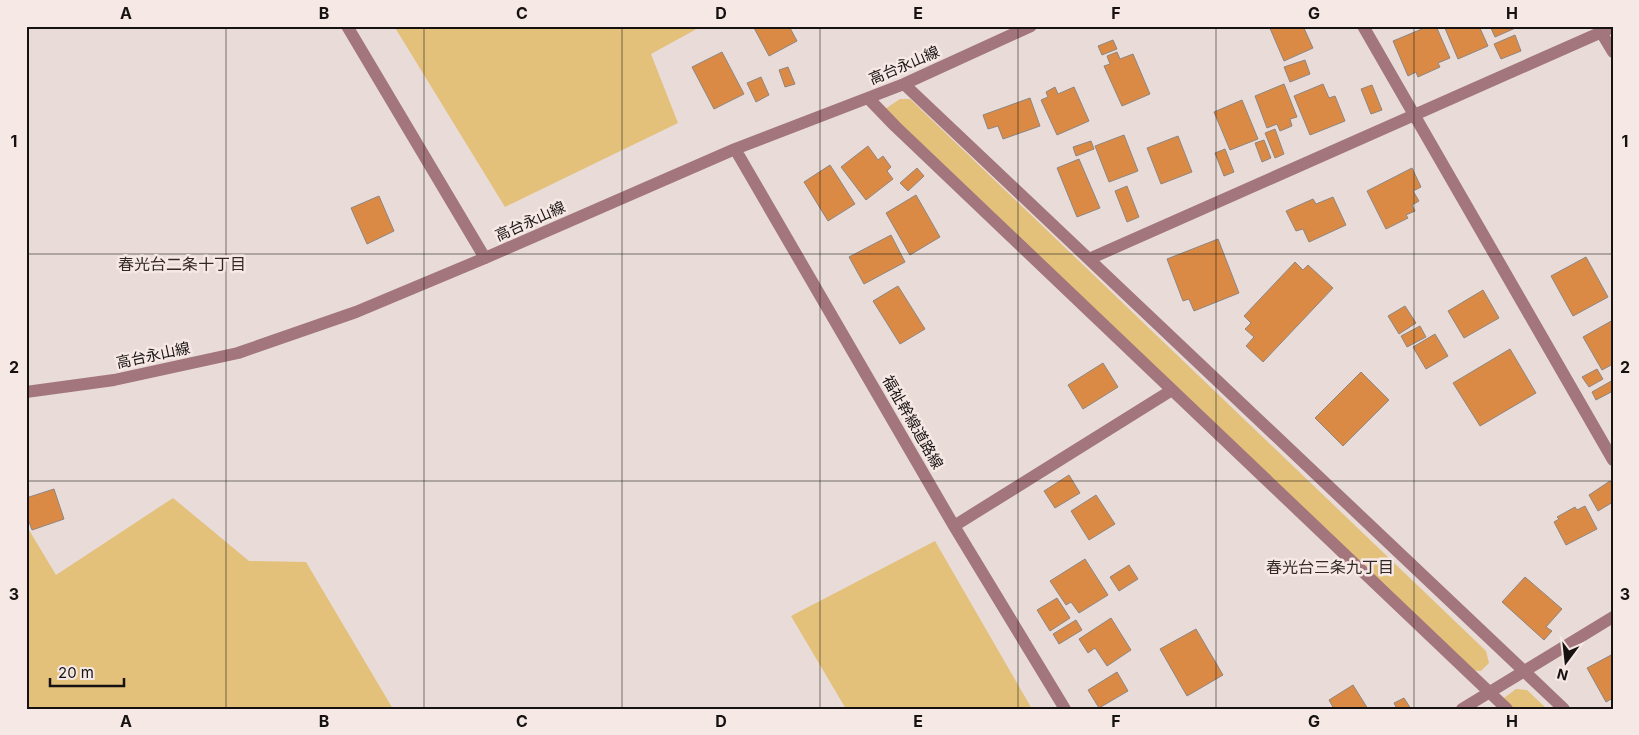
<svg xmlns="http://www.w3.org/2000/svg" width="1639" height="735" font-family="Inter,'Noto Sans JP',sans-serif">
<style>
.green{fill:#e3c17b}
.building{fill:#db8a45;stroke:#8f867f}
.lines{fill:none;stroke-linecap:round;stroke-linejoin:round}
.minor{stroke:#a3757d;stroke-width:12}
.grid{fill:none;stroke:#161211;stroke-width:1;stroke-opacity:0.55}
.labels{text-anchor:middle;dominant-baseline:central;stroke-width:5;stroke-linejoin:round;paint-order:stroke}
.street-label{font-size:15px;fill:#161211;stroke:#f6e8e5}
.neighbourhood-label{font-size:16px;fill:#322926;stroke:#f6e8e5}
.neatline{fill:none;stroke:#161211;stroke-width:2}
.grid-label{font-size:16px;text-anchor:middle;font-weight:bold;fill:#161211}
</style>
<rect width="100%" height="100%" fill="#e8dbd8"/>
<path class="green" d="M394 26H702L651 54 678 123 505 207Z
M900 99H910L1486 651 1489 663 1481 671 1467 670 885 109Z
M173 498 249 561 306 562 393 709H26V525L56 575Z
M935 541 1032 709H846L791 616Z
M1516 689 1527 690 1547 709H1506L1504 698Z"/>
<path class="building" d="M753 26H789L797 41 769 56Z
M1269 26H1303L1313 48 1284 61Z
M1429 26H1436L1450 58 1438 63 1440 67 1418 77 1416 72 1408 76 1393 41Z
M1444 26H1479L1488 46 1458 59Z
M1490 26H1520L1495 37Z
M1515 35 1521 51 1501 59 1494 44Z
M1113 40 1117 49 1102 55 1098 46Z
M722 52 744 94 714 109 692 67Z
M1117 52 1120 59 1133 54 1150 94 1122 106 1104 66 1110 64 1107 56Z
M1305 60 1310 74 1290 82 1284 67Z
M788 67 795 84 785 87 779 70Z
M761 77 769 95 756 102 747 83Z
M1284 84 1297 117 1290 119 1292 126 1280 131 1277 124 1267 128 1255 96Z
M1323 84 1329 98 1335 96 1345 121 1310 135 1294 96Z
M1372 85 1382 110 1371 114 1361 89Z
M1055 87 1058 94 1074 87 1089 121 1057 135 1041 100 1048 97 1046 92Z
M1030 98 1040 126 1003 139 998 126 988 129 983 115Z
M1242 100 1258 139 1230 150 1214 112Z
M1275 129 1284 154 1275 158 1265 133Z
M1124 135 1138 171 1109 182 1095 146Z
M1178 136 1192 172 1161 184 1147 148Z
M1264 140 1271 158 1262 162 1255 143Z
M1091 141 1094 149 1076 156 1073 147Z
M868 146 878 160 883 156 891 167 887 171 893 179 866 200 841 167Z
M1225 149 1234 172 1224 176 1215 153Z
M1079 159 1100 208 1077 217 1057 168Z
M830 165 855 204 828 221 804 182Z
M917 168 924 176 908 191 900 183Z
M1412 168 1421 187 1413 191 1419 201 1412 205 1415 211 1406 215 1408 218 1386 229 1367 191Z
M1127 186 1139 217 1127 222 1115 191Z
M916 195 940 237 910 255 886 213Z
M379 196 394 231 367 244 351 208Z
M1333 197 1346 225 1309 242 1303 229 1296 231 1286 211 1313 199 1316 204Z
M891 235 905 262 864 284 849 257Z
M1218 239 1239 293 1194 311 1189 299 1183 301 1167 259Z
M1586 257 1608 297 1573 316 1551 276Z
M1295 262 1303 270 1308 265 1333 288 1263 362 1246 346 1254 337 1245 329 1251 323 1244 316Z
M898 286 925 329 900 344 873 301Z
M1483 290 1499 318 1464 338 1448 311Z
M1405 306 1416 323 1399 334 1388 316Z
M1613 320V364L1602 370 1583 337Z
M1420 326 1426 337 1407 347 1401 336Z
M1435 334 1448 356 1426 369 1413 347Z
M1510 349 1536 393 1480 426 1453 383Z
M1103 363 1118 387 1083 409 1068 385Z
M1597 369 1603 379 1589 387 1582 377Z
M1361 372 1389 400 1343 446 1315 418Z
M1613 380V391L1596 400 1592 392Z
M1069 475 1080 493 1055 508 1044 491Z
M1610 481 1613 485V502L1598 511 1589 495Z
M54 489 64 519 32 530 26 514V498Z
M1096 495 1115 524 1089 540 1071 511Z
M1585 506 1597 529 1566 545 1554 522 1559 519 1557 517 1575 507 1577 510Z
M1085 559 1108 595 1079 613 1071 602 1066 605 1050 581Z
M1129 565 1138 579 1119 591 1110 577Z
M1525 577 1562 609 1546 627 1552 631 1544 640 1502 602Z
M1057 598 1070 618 1050 631 1037 610Z
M1111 618 1131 650 1107 666 1095 648 1088 653 1079 639Z
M1076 620 1082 630 1059 644 1053 634Z
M1196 629 1223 675 1187 696 1160 649Z
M1613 654V698L1606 702 1587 668Z
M1117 672 1128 691 1099 708 1088 690Z
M1353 685 1368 709H1334L1329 700Z
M1404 698 1411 709H1397L1394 703Z"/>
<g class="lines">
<path class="minor" d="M347 26 485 258
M1363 26 1613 460
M1601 32 1613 52
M904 84 1564 709
M868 98 895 126 1507 709
M735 149 954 526 1065 709
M1089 259 1613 27
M26 392 114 380 238 353 356 312 485 258 735 149 904 84 1031 26
M954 526 1172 390
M1462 709 1613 617"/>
</g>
<path class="grid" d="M226 26V709M424 26V709M622 26V709M820 26V709M1018 26V709M1216 26V709M1414 26V709M26 254H1613M26 481H1613"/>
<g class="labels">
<g class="street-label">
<text transform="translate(904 65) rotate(-23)">高台永山線</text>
<text transform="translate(530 221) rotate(-24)">高台永山線</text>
<text transform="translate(153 355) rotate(-12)">高台永山線</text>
<text transform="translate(913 422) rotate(60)">福祉幹線道路線</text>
</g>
<g class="neighbourhood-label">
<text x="182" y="264">春光台二条十丁目</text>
<text x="1330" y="567">春光台三条九丁目</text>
</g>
</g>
<rect width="1639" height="735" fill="none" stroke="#f6e8e5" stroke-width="55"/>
<g transform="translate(1566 662) rotate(195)" stroke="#f6e8e5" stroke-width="4" paint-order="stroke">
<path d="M0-4L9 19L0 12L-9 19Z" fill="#161211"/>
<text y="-8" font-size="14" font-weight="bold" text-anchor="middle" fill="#161211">N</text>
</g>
<path d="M50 678v8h74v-8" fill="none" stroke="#161211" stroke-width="2.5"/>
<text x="58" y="678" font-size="15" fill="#161211" stroke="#f6e8e5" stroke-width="4" paint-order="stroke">20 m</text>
<rect x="28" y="28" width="1584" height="680" class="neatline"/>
<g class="grid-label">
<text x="126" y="19">A</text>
<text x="324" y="19">B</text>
<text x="522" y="19">C</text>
<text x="721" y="19">D</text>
<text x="918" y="19">E</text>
<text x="1116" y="19">F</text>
<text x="1314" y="19">G</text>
<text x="1512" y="19">H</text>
<text x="14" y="147">1</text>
<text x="1625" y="147">1</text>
<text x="14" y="373">2</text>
<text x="1625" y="373">2</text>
<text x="14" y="600">3</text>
<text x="1625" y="600">3</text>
<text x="126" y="727">A</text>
<text x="324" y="727">B</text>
<text x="522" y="727">C</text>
<text x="721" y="727">D</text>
<text x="918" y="727">E</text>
<text x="1116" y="727">F</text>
<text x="1314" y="727">G</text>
<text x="1512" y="727">H</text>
</g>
</svg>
